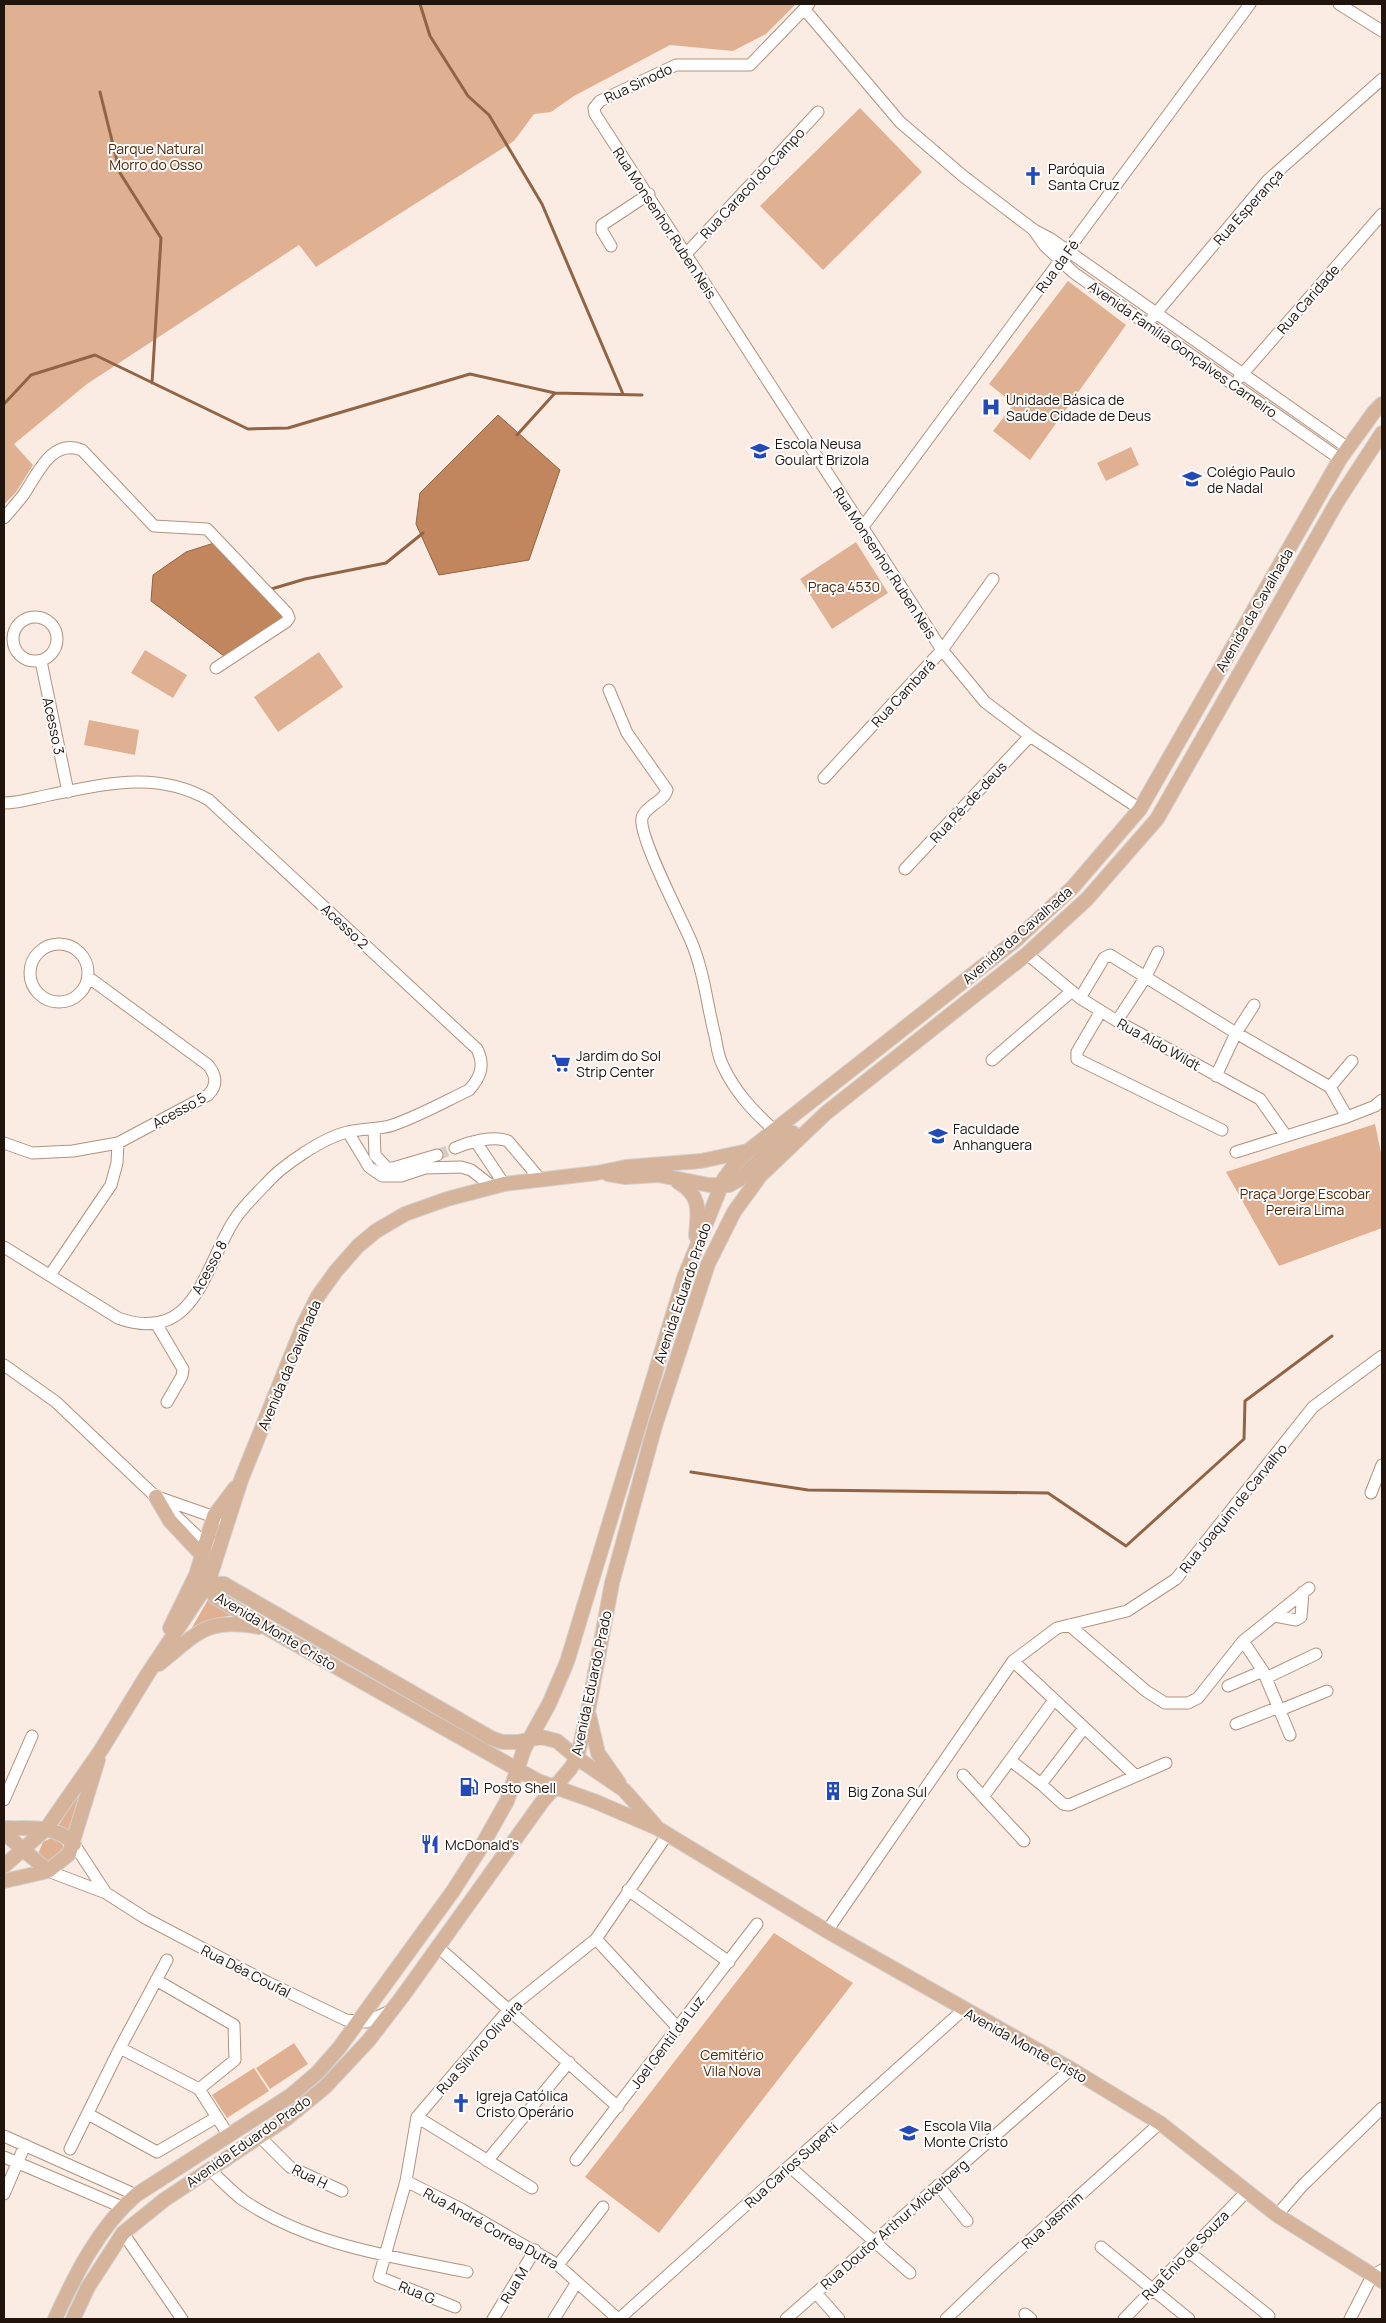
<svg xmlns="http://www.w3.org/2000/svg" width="1386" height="2323" font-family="Manrope,sans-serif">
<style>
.green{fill:#dfb192}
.water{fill:#c1865e;stroke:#916445}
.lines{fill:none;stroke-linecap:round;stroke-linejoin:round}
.stream{stroke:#916445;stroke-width:3}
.minor-tunnel{stroke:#d9ccc3;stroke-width:11;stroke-dasharray:11 5.5;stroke-linecap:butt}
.minor-casing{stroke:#b2927d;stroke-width:13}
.major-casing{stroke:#d2d0ce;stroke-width:16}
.minor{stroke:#fff;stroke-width:11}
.major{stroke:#d6b39b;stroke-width:14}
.labels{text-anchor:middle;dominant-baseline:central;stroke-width:4;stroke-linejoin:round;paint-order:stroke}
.street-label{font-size:14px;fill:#20140c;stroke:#fcfcfc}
.park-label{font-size:14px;fill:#502908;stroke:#fcfcfc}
.poi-label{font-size:14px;fill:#20140c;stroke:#fcfcfc;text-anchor:start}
</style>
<rect width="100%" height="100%" fill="#faece3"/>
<path class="green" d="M4 4H796L766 34 733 51 670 45 574 96 551 112 534 114 514 141 316 267 299 245 87 384 14 444 33 465 16 492 4 505Z
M860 108 922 172 823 270 760 206Z
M1068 281 1126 325 1030 460 993 431 1014 404 989 384Z
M1131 447 1139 465 1106 481 1097 463Z
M856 542 888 593 832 629 800 579Z
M145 650 187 675 173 698 131 673Z
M319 652 343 687 278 732 254 697Z
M89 720 139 730 135 755 84 745Z
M1375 1124 1382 1158V1228L1279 1266 1226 1172Z
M209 1598 239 1615C220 1616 206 1620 190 1631Z
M81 1789 70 1833 58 1826Z
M51 1838 60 1841 65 1849 51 1864 38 1854 43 1842Z
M774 1933 853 1983 659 2233 585 2177Z
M294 2043 308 2064 270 2089 256 2068Z
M254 2068 269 2091 227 2118 212 2095Z"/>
<path class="water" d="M498 415 560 470 529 560 439 575 416 524 420 493Z
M214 543 285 617 224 656 151 601 153 575 186 552Z"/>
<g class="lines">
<path class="stream" d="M420 4 430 36 468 96 489 115 542 204 623 394
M100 92 120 173 161 238 152 383
M4 404 31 375 95 355 248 429 288 428 470 374 555 393 642 395
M517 435 555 393
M268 590 305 579 386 563 423 533
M691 1472 808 1490 1048 1493 1126 1546 1244 1439 1245 1401 1332 1336"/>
<path class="minor-tunnel" d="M437 1155 455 1148"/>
<g class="minor-casing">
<path id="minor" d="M809 4 750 65H676L600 101 594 108 595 114 942 650 985 702 1030 736 1140 809
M1339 4 1382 31
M805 10 900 122 963 176 1034 230 1051 239 1348 448
M1035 232 1045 246 1074 273 1340 459
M611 246 602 231V225L649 194
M686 254 818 112
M1152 318 1268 180 1382 79
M1239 378 1382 214
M4 518C11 510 18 502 24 494 38 473 52 438 82 450L154 526 207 529 287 613 289 618 286 622 216 668
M862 528 1250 4
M13 639a22 22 0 1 1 44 0a22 22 0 1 1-44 0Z
M41 661 68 792
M609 690 627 733 667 790C664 802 645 806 642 818 638 836 682 919 691 941 704 971 707 1005 715 1036 717 1046 718 1057 723 1066 735 1092 753 1111 774 1130
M824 778 942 650 993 579
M4 803C19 803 34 798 49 795 105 784 157 770 209 800L477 1049C485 1065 481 1077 469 1090 444 1102 419 1116 393 1125 378 1130 363 1128 348 1132 324 1137 281 1166 265 1185 254 1196 241 1209 233 1222 203 1271 194 1345 118 1318L4 1247
M905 869 1030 736
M30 973a29 29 0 1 1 58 0a29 29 0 1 1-58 0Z
M1027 954 1080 998 1117 1021 1260 1099 1286 1136
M1080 998 1104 958 1110 955 1236 1033 1330 1087 1347 1117
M1101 1011 1077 1052V1059L1222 1130
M1117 1021 1145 978 1158 952
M992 1060 1072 991
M1216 1076 1236 1033 1254 1005
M1330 1087 1352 1061
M374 1130 375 1155 387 1168H393L437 1155
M348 1132 369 1167 382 1176H401L425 1168 461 1167 471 1170 493 1187
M476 1142 504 1184
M4 1143 32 1153 73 1151 118 1143 208 1095C218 1085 216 1075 208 1065L88 977
M455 1148C469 1142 494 1135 508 1141L540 1179
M1236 1152 1347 1117 1375 1106 1382 1100
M50 1275 111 1185 117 1163 118 1143
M157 1325 183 1369 182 1376 167 1402
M4 1365 56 1402 197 1536 206 1542 212 1544
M1371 1493 1382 1465
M160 1498 220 1519
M1275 1616 1296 1620 1301 1617 1303 1592
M1069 1625 1146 1691 1165 1703H1188L1198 1698 1243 1641 1309 1588
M1243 1641 1263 1671 1290 1735
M1013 1661 1136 1776
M1266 1678 1316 1654
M1228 1686 1263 1671
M1280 1710 1327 1691
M1236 1724 1279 1707
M1010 1760 1041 1784 1084 1728
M963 1775 1024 1841
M1041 1784 1063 1804 1069 1805 1166 1763
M983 1797 1054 1700
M4 1800 32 1736
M74 1844 106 1893
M48 1871 106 1893 145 1918 267 1982 346 2020 366 2022 390 2011
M628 1890 729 1962
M827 1931 1013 1661 1057 1628 1127 1611 1176 1579 1313 1407 1382 1356
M596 1939 678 2028
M438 1947 618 2107
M167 1960 120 2048 199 2089 229 2136
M156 1980 234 2025 235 2060 199 2089
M88 2114 157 2152 217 2117
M417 2117 532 2188
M4 2136 136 2195
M259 2136 290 2167 342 2191
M70 2149 120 2048
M4 2157 122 2207
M576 2160 757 1924
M487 2161 569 2062
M790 2167 910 2273
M209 2169C220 2179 231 2191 243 2200 309 2245 390 2256 467 2272
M406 2181 461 2209 558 2265 618 2319
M938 2185 967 2221
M4 2194 25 2145
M1277 2215 1302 2186 1382 2108
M123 2233 182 2319
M1101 2247 1189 2319
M1189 2252 1269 2316
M558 2265 603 2207
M816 2293 839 2319
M455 2307 379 2277 406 2181 417 2117 510 2008 596 1939 667 1835
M1025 2314 1031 2319
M493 2319 535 2250
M554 2319 577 2282
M619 2319 963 2010
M786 2319 1071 2069
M946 2319 997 2270 1160 2123
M1124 2319 1246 2192
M1350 2319 1372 2276 1382 2270"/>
</g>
<g class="major-casing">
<path id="major" d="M608 1174 626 1177 658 1175 709 1185H729L740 1179 771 1149 793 1133
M678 1182C702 1196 698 1211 696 1236
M156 1497 170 1521 202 1555
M202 1559 205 1577 215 1597 267 1628 538 1781 594 1801 657 1828 827 1931 1071 2069 1160 2123 1277 2215 1382 2281
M208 1583 224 1584 491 1738 502 1742H518L541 1737 557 1741 577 1758 624 1790 655 1825
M170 1628 196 1575 214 1516 235 1488
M159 1664C198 1633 206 1617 259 1627
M589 1715 598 1753 619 1783
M4 1828C29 1829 56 1824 74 1844
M4 1833 48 1871
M4 1866 46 1829 101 1750 147 1675 208 1583 241 1480 303 1326 318 1296 336 1271 358 1246 376 1231 405 1214 447 1199 504 1184 597 1173 626 1167 701 1161 748 1151 1016 940 1073 887 1140 809 1340 459 1374 412 1382 404
M4 1881 48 1871 69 1854 98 1760
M55 2319C75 2275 99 2227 136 2195L290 2096 317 2073 339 2048 453 1891 480 1849 507 1801 524 1749 549 1704 567 1662 684 1278 724 1179 735 1164 748 1151
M73 2319 88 2287 123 2233 164 2200 286 2119 325 2087 369 2040 402 1997 542 1802 570 1769 577 1758 588 1711 612 1583 655 1426 708 1264 734 1212 760 1176 826 1113 1027 954 1087 899 1157 819 1337 502 1382 433"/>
</g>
<use href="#minor" class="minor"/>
<use href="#major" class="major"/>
</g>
<defs>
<g id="church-bare" transform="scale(1.5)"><path d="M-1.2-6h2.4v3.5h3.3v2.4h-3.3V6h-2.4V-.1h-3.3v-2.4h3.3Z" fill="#244ab8" stroke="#fcfcfc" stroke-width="2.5" paint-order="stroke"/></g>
<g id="hospital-bare" transform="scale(1.5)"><path d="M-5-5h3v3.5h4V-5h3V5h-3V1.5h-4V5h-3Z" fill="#244ab8" stroke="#fcfcfc" stroke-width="2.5" paint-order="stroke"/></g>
<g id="school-bare" transform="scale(1.5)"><path d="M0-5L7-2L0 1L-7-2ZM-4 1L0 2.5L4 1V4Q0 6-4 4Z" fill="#244ab8" stroke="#fcfcfc" stroke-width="2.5" paint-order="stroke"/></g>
<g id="supermarket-bare" transform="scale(1.5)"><path d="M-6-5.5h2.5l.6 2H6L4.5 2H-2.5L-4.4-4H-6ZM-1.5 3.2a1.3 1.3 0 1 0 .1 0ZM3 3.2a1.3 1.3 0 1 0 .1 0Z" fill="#244ab8" stroke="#fcfcfc" stroke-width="2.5" paint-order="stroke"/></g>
<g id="university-bare" transform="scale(1.5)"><path d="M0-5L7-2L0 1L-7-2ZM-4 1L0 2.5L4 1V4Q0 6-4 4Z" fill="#244ab8" stroke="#fcfcfc" stroke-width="2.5" paint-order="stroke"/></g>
<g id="fuel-bare" transform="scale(1.5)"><path d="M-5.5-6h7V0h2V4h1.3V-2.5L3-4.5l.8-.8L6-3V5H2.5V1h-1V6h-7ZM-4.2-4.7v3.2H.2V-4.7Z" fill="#244ab8" stroke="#fcfcfc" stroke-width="2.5" paint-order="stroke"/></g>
<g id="building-bare" transform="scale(1.5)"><path d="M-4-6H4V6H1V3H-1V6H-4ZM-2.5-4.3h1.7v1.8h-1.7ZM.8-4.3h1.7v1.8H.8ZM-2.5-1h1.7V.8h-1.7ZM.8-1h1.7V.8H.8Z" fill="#244ab8" stroke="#fcfcfc" stroke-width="2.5" paint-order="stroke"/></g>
<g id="restaurant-bare" transform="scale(1.5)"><path d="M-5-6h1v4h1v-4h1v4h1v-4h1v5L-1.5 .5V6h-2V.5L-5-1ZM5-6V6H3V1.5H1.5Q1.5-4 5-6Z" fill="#244ab8" stroke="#fcfcfc" stroke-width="2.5" paint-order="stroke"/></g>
</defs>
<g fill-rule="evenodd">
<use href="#church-bare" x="1033" y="176"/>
<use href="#hospital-bare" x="991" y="407"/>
<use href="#school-bare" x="760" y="451"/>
<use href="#school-bare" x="1192" y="479"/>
<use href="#supermarket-bare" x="561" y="1063"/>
<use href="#university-bare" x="938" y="1136"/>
<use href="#fuel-bare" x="469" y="1787"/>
<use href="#building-bare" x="833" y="1791"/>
<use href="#restaurant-bare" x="430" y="1844"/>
<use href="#church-bare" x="461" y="2103"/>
<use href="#school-bare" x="909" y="2133"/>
</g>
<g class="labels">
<g class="street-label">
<text transform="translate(638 83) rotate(-25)">Rua Sinodo</text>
<text transform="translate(752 183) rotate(-47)">Rua Caracol do Campo</text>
<text transform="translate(1248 207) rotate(-48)">Rua Esperança</text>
<text transform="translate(665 223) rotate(57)">Rua Monsenhor Ruben Neis</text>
<text transform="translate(1057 266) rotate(-54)">Rua da Fé</text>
<text transform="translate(1308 299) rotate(-49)">Rua Caridade</text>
<text transform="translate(1183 349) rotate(35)">Avenida Família Gonçalves Carneiro</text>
<text transform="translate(885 563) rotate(57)">Rua Monsenhor Ruben Neis</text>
<text transform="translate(1254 610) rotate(-60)">Avenida da Cavalhada</text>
<text transform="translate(903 693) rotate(-47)">Rua Cambará</text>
<text transform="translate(54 726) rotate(78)">Acesso 3</text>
<text transform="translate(968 802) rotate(-47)">Rua Pé-de-deus</text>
<text transform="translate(345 926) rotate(43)">Acesso 2</text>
<text transform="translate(1017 935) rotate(-41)">Avenida da Cavalhada</text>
<text transform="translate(1159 1044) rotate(29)">Rua Aldo Wildt</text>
<text transform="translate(179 1110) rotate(-29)">Acesso 5</text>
<text transform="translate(209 1267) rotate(-62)">Acesso 8</text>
<text transform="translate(682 1293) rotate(-71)">Avenida Eduardo Prado</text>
<text transform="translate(289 1365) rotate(-67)">Avenida da Cavalhada</text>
<text transform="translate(1233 1508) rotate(-51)">Rua Joaquim de Carvalho</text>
<text transform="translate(276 1631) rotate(31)">Avenida Monte Cristo</text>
<text transform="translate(591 1683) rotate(-78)">Avenida Eduardo Prado</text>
<text transform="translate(246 1971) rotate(27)">Rua Déa Coufal</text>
<text transform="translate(667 2042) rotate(-53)">Joel Gentil da Luz</text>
<text transform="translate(1026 2045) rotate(29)">Avenida Monte Cristo</text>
<text transform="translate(479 2047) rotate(-48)">Rua Silvino Oliveira</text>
<text transform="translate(248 2141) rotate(-35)">Avenida Eduardo Prado</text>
<text transform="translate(791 2165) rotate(-42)">Rua Carlos Superti</text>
<text transform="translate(310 2176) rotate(26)">Rua H</text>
<text transform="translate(1052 2220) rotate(-42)">Rua Jasmim</text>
<text transform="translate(894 2224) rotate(-41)">Rua Doutor Arthur Mickelberg</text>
<text transform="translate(491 2228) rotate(29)">Rua André Correa Dutra</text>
<text transform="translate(1185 2255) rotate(-46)">Rua Ênio de Souza</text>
<text transform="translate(514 2285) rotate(-59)">Rua M</text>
<text transform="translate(417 2292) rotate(22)">Rua G</text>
</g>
<g class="park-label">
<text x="156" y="148">Parque Natural<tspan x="156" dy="16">Morro do Osso</tspan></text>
<text x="844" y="586">Praça 4530</text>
<text x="1305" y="1193">Praça Jorge Escobar<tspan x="1305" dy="16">Pereira Lima</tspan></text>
<text x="732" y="2054">Cemitério<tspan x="732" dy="16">Vila Nova</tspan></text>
</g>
<g class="poi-label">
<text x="1048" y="168">Paróquia<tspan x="1048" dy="16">Santa Cruz</tspan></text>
<text x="1006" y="399">Unidade Básica de<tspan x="1006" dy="16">Saúde Cidade de Deus</tspan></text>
<text x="775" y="443">Escola Neusa<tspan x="775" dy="16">Goulart Brizola</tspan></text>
<text x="1207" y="471">Colégio Paulo<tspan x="1207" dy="16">de Nadal</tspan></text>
<text x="576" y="1055">Jardim do Sol<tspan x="576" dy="16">Strip Center</tspan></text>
<text x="953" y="1128">Faculdade<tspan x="953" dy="16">Anhanguera</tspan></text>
<text x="484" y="1787">Posto Shell</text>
<text x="848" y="1791">Big Zona Sul</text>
<text x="445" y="1844">McDonald's</text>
<text x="476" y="2095">Igreja Católica<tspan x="476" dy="16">Cristo Operário</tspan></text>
<text x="924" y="2125">Escola Vila<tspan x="924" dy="16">Monte Cristo</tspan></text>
</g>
</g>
<rect width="1386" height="2323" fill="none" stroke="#20140c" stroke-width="10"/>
</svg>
